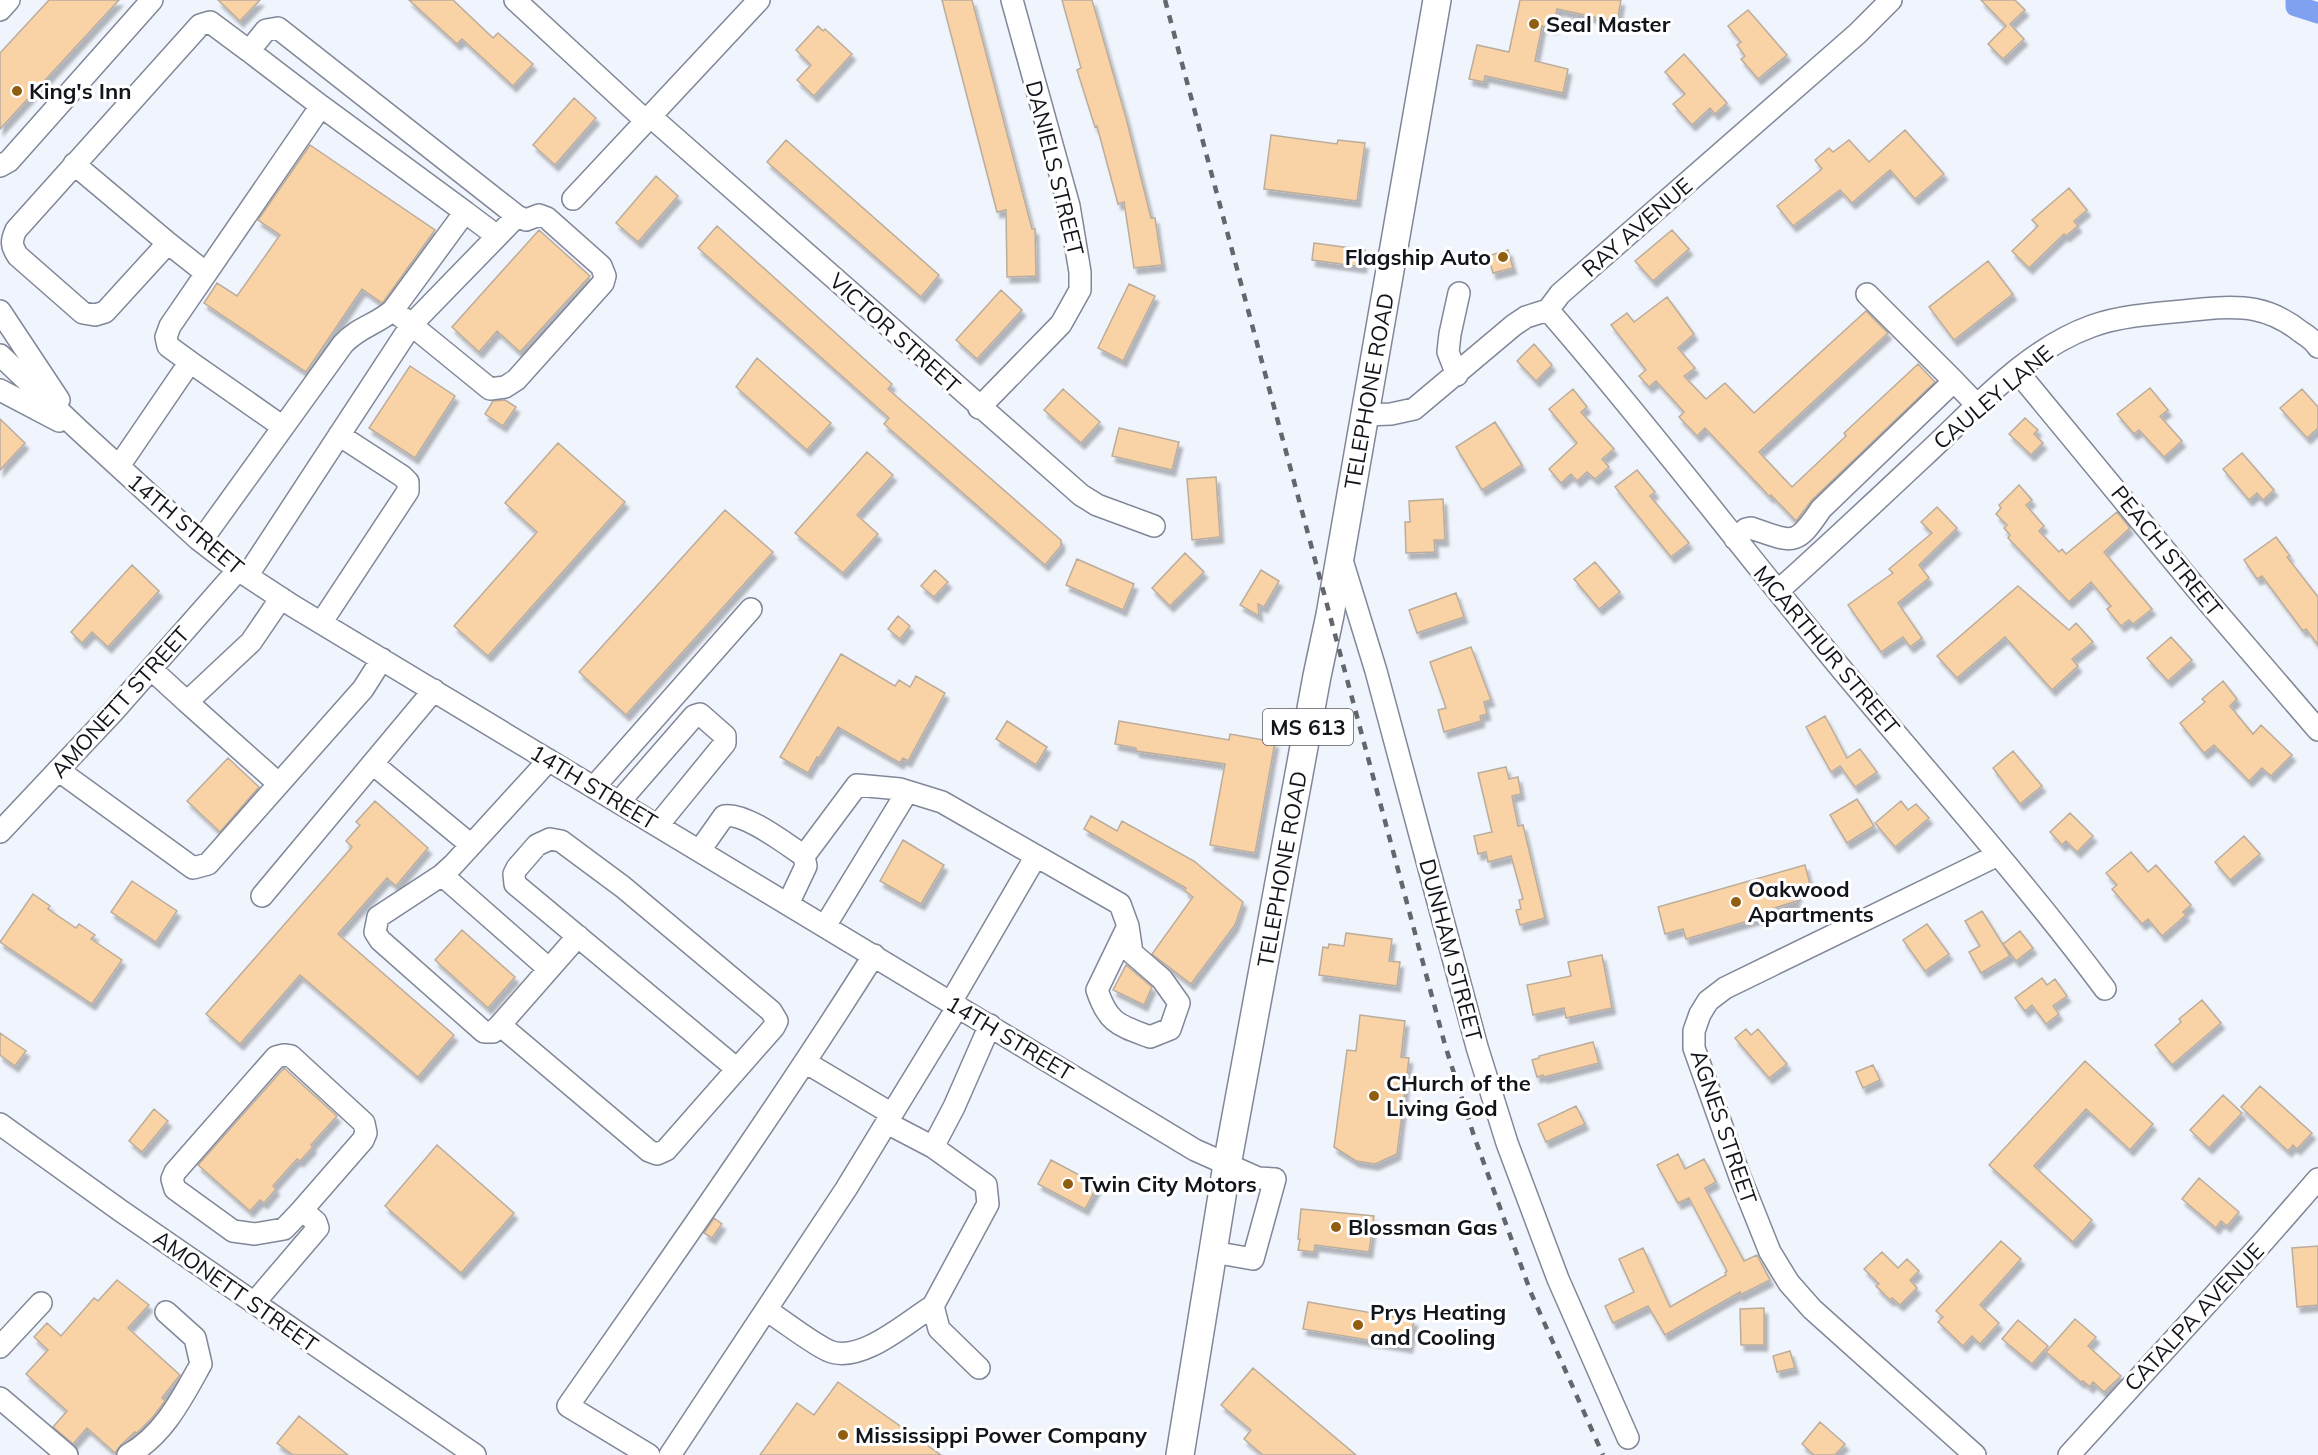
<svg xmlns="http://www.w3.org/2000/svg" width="2318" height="1455" font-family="Mulish,sans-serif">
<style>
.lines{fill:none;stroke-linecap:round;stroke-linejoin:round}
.canal{stroke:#7fa1f0;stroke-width:21}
.building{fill:#f9d2a6;stroke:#bbad9e;stroke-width:1.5;filter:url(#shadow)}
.minor-casing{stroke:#808798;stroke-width:24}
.major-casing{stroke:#808798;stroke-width:30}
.minor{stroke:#fff;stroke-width:21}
.major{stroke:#fff;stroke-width:27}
.rail{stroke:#63666d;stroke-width:4.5;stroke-dasharray:8 8;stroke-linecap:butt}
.poi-dot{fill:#915d0f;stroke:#fff;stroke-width:2}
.labels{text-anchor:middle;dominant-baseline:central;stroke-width:6;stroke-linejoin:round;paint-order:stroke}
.shield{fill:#fff;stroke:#595b5f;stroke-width:1.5}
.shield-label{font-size:21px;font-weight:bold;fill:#12151b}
.poi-label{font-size:22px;font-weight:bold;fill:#12151b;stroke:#fff;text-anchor:start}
.street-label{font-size:22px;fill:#12151b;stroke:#fff}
</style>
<defs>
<filter id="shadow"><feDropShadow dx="3.5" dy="6" stdDeviation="1.5" flood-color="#0004"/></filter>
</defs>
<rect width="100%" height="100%" fill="#f0f4fc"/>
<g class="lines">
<path class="canal" d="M2296 0V6L2318 13"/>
</g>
<path class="building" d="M49 0H119L0 129V53Z
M218 0H260L240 21Z
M409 0H453L493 38 498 33 533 64 513 86 462 39 457 44Z
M942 0H972L1032 229H1035L1036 276 1007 277 1006 210 997 212Z
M1062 0H1092L1126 118 1151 218H1155L1162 265 1134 268 1124 202 1118 204 1097 126 1095 127 1077 70 1081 68Z
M1520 0H1621L1617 22 1557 9 1553 28 1542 26 1535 61 1568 69 1563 93 1485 76 1484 82 1469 79 1477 45 1509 52Z
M1981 0H2015L2025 10 2010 24 2024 39 2003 59 1988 44 2006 26Z
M1748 10 1787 55 1758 79 1741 59 1745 56 1737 45 1741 42 1728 26Z
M818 26 823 31 825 29 852 54 814 96 797 80 811 65 796 50Z
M1684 54 1727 103 1715 114 1710 108 1692 125 1673 104 1685 94 1665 72Z
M574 98 596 118 555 165 533 145Z
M1905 130 1944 174 1915 199 1890 170 1852 203 1840 190 1793 226 1777 206 1822 169 1815 160 1829 148 1833 152 1849 140 1869 162Z
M1271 135 1337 144 1338 140 1365 143 1357 201 1264 189Z
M786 140 939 275 921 297 767 162Z
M310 145 435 230 384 301 382 303 362 289 306 372 204 303 217 283 237 296 280 235 258 220Z
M656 176 678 196 638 242 616 223Z
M2069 188 2087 210 2074 221 2078 226 2066 236 2064 234 2029 268 2012 251 2038 226 2032 220Z
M717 226 892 384 888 389 1061 540V546L1045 565 884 424 889 418 698 248Z
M539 230 590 276 520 352 497 331 479 352 452 327Z
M1672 230 1689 249 1653 281 1635 261Z
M1314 243 1365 250 1363 267 1312 260Z
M1508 250 1513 268 1493 273 1488 256Z
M1988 261 2013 294 1954 340 1929 307Z
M1129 284 1155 296 1123 361 1098 348Z
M1001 290 1022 310 977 359 956 340Z
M1667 297 1694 334 1678 348 1695 368 1684 376 1706 399 1725 383 1754 413 1866 311 1888 333 1759 452 1792 487 1846 436 1844 433 1918 364 1935 382 1812 500 1796 521 1771 495 1770 497 1705 428 1697 436 1679 417 1684 412 1656 381 1649 387 1639 376 1646 370 1611 325 1627 313 1634 322Z
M1534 344 1552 365 1536 381 1517 361Z
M757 358 831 423 807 450 736 387Z
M410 366 455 396 415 458 369 428Z
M2150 388 2168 410 2160 416 2182 441 2164 457 2139 430 2134 434 2117 414Z
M1063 389 1100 422 1081 443 1044 410Z
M1573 389 1587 407 1581 412 1614 449 1602 459 1609 467 1595 479 1587 472 1577 481 1571 474 1561 483 1549 469 1577 443 1549 409Z
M2302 389 2318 407V428L2307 438 2280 408Z
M505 400 516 407 503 426 485 414 493 401Z
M2025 418 2038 430 2034 434 2043 443 2031 455 2009 434Z
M0 419 25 443 0 470Z
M1495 422 1522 465 1482 490 1456 447Z
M1119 428 1179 442 1172 470 1112 456Z
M558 443 625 502 488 656 454 626 537 532 505 503Z
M867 452 893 475 857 515 878 534 843 573 795 533Z
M2242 453 2274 490 2263 500 2257 493 2249 500 2223 469Z
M1637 470 1655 492 1650 496 1689 543 1671 557 1615 487Z
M1216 477 1220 537 1192 540 1187 479Z
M2019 485 2032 500 2026 505 2044 526 2039 531 2059 552 2062 549 2066 554 2117 512 2130 528 2104 552 2152 609 2133 624 2129 620 2121 626 2107 609 2111 606 2091 582 2069 602 2008 538 2010 535 2004 528 2007 525 1996 514 2001 508 1999 505Z
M1443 499 1445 540H1434L1435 552 1406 553 1405 522H1410L1409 501Z
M1937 507 1957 528 1919 565 1929 578 1898 603 1922 638 1910 647 1903 637 1881 652 1848 605 1893 573 1889 569 1932 533 1921 522Z
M725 510 773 552 626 715 579 672Z
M2276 537 2290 556 2287 557 2318 597V645L2306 629 2303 631 2262 576 2257 579 2244 560Z
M1185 553 1204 572 1170 606 1152 588Z
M1077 559 1134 584 1123 610 1066 585Z
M1595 562 1620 592 1599 609 1574 579Z
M132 565 159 591 108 647 92 632 82 643 71 632Z
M935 570 948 582 934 597 921 586Z
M1261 570 1279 581 1264 607 1258 604 1259 616 1240 605Z
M2018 586 2069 630 2076 623 2093 642 2072 659 2078 666 2052 690 2005 637 1957 678 1937 656Z
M1456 593 1464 617 1417 633 1409 610Z
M898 616 910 626 900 639 888 629Z
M2171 637 2192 660 2168 681 2147 658Z
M1471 647 1491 700 1484 702 1487 714 1480 716 1481 721 1444 732 1438 710 1446 708 1430 662Z
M841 654 895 686 899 680 910 687 916 676 945 693 908 761 903 758 900 763 838 727 819 758 817 757 808 773 780 757Z
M2223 681 2237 699 2230 706 2253 734 2261 725 2292 755 2271 776 2262 768 2249 781 2214 745 2204 753 2180 723 2205 702 2202 699Z
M1825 716 1847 758 1860 749 1877 772 1855 787 1840 766 1831 772 1806 727Z
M1007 721 1047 747 1036 765 996 739Z
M1119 721 1229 740 1230 734 1275 742 1255 853 1210 845 1225 764 1136 751V748L1115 744Z
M2013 751 2042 786 2020 804 1993 768Z
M228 758 259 787 220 832 187 801Z
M1506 767 1509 779 1518 777 1521 794 1512 796 1518 826 1523 825 1545 918 1520 925 1516 910 1521 909 1519 900 1523 899 1511 856 1488 862 1486 852 1478 854 1474 836 1492 832 1478 773Z
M1857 799 1874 826 1847 843 1830 815Z
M375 801 428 848 396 886 387 878 338 934 454 1035 418 1077 300 975 240 1044 206 1014 352 847 346 841 360 825 356 822Z
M1901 801 1908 810 1916 804 1929 818 1895 847 1875 823Z
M2070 813 2093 836 2077 852 2066 841 2062 845 2050 832Z
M1091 816 1117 831 1122 821 1194 861 1243 902 1235 925 1191 984 1152 954 1193 897 1185 891 1186 888 1084 829Z
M2244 836 2260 854 2230 880 2215 862Z
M903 840 944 865 921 904 880 881Z
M2131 852 2148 872 2156 865 2191 905 2183 912 2186 915 2162 936 2148 919 2142 924 2112 889 2117 885 2106 873Z
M1805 865 1810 884 1796 888 1798 896 1795 897 1797 901 1771 909 1772 914 1686 939 1683 929 1665 934 1658 907Z
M132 881 177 911 156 942 111 912Z
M33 894 50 906 48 909 76 928 79 924 95 935 91 939 122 960 92 1004 0 942Z
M1982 911 2010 956 1981 973 1969 952 1980 946 1965 921Z
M1927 924 1949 954 1925 971 1903 940Z
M462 930 515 977 488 1008 435 960Z
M2020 931 2033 948 2016 961 2003 944Z
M1346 933 1392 939 1389 961 1400 962 1397 986 1319 975 1323 947 1328 948 1329 944 1344 946Z
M1602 955 1612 1008 1566 1018 1564 1008 1533 1015 1527 985 1571 976 1568 962Z
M1126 965 1152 987 1144 1005 1113 990Z
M2042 978 2047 985 2055 979 2067 996 2053 1006 2059 1014 2046 1024 2032 1005 2025 1011 2015 998Z
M2202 1000 2221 1023 2172 1065 2155 1045 2181 1022 2179 1019Z
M1360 1015 1405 1021 1401 1057 1409 1058 1397 1154 1375 1164 1356 1161 1334 1147 1347 1050 1356 1051Z
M1746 1029 1751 1035 1758 1029 1787 1064 1769 1078 1735 1038Z
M0 1033 26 1051 15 1066 0 1055Z
M1593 1042 1599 1063 1544 1077 1543 1075 1537 1077 1532 1060 1539 1058V1056Z
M2085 1061 2153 1124 2130 1150 2086 1109 2034 1166 2092 1220 2073 1242 1989 1165Z
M1873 1065 1880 1080 1863 1088 1856 1072Z
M284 1068 337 1116 311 1145 313 1147 300 1161 297 1159 273 1186 276 1189 264 1203 260 1200 250 1211 198 1165Z
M2260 1086 2312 1133 2297 1149 2293 1145 2288 1151 2241 1107Z
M2223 1095 2242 1113 2209 1148 2190 1130Z
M1576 1106 1585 1124 1546 1142 1538 1124Z
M154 1109 168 1121 142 1152 129 1141Z
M437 1145 514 1213 461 1273 385 1206Z
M1678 1154 1685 1169 1704 1159 1716 1182 1705 1188 1744 1261 1757 1255 1770 1280 1740 1295V1292L1665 1335 1648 1306 1613 1323 1605 1306 1634 1292 1619 1259 1643 1248 1670 1307 1726 1275 1725 1273 1727 1271 1689 1198 1678 1203 1657 1165Z
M1051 1160 1098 1185 1085 1209 1038 1184Z
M2199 1178 2239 1212 2227 1226 2221 1221 2216 1228 2182 1199Z
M1301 1209 1374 1216 1369 1252 1315 1245 1314 1252 1298 1250 1300 1239H1298Z
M714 1218 722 1224 712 1238 704 1233Z
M2001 1241 2021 1259 1980 1305 1999 1323 1980 1344 1972 1336 1963 1346 1938 1322 1943 1317 1936 1311Z
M2318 1246V1305L2297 1307 2292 1248Z
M1882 1252 1898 1268 1907 1259 1919 1271 1910 1280 1917 1288 1900 1305 1892 1298 1890 1300 1876 1286 1879 1284 1864 1269Z
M117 1280 149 1305 128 1328 180 1375 162 1398 165 1401 152 1418 137 1433 135 1432 121 1445 115 1453 87 1428 73 1444 53 1427 67 1411 26 1374 48 1350 34 1337 47 1323 61 1336 94 1298 98 1301Z
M1308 1302 1414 1320 1409 1347 1303 1329Z
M1764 1308V1345H1741L1740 1309Z
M2075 1319 2096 1337 2088 1346 2121 1376 2104 1392 2093 1382 2090 1387 2083 1381 2081 1382 2046 1352Z
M2018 1320 2048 1346 2032 1364 2002 1339Z
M1790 1351 1795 1368 1777 1372 1773 1356Z
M1253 1368 1356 1455H1263L1244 1439 1251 1430 1221 1405Z
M838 1382 941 1455H760L797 1403 814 1415Z
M299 1416 348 1455H293L277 1443Z
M1820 1422 1845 1444 1835 1455H1814L1802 1444Z"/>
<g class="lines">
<g class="minor-casing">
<path id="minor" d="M515 0 646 121
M0 10 9 0
M249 51 321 106
M650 116 1081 495 1097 505 1154 526
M74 164 168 243
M0 166 9 161 152 0
M573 199 759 0
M465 212 497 236
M206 273 168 243 105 312 95 315 83 313 18 256C11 246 11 241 16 230L200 25 210 22 249 51 266 30 278 28 517 216 526 220 539 215 547 218 601 266 605 276 603 283 516 380 505 387 490 389 393 310
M1867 294 1954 381
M1548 310C1650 427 1744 552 1843 671 1931 777 2023 879 2105 989
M0 311 59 400
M0 355 79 430 198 539 238 570 293 606 1195 1150 1258 1178 1275 1179 1253 1259 1213 1252
M190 362 283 427
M2017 371 2196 588 2318 730
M1457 375 1448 352 1450 334 1459 293
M0 390 59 421
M979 408 1061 324 1080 290V272L1069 206 1012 0
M1365 415 1391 414 1414 409 1514 325 1526 317 1548 310 1560 294 1857 34 1891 0
M119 466 190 362 168 346 166 337 170 326 321 106 465 212 393 310C376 325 360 326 343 344L201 541
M1735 539 1746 529 1751 528C1793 542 1795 548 1821 509L1954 381 1977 405
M1341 557 1376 671 1477 1047 1507 1143 1558 1279 1628 1438
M247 576 412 324 517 216
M1778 591C1827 547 1876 501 1924 456 1975 409 2025 350 2092 326 2126 314 2167 313 2203 309 2242 305 2270 307 2301 332 2307 336 2314 340 2318 347
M321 623 408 491V482L402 476 339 435
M151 669 187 702
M549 760 453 865 442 875 378 917 375 932 380 940 484 1032H493L500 1025 649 1151 657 1154 666 1150 774 1027 777 1021 771 1011 623 887 561 841 550 839 537 845 517 868 514 874 515 884 737 1069
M373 764 471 845
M58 770 193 868 208 864 363 689 382 659
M279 784 187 702 251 642 281 598
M594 787 751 609
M619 802 694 716 700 714 725 736V743L658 825
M0 832 113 712 238 570
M700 850 724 816C745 812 786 844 804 856L806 866 788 904
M804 856 857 785 900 789 942 802 1120 904 1128 926 1097 990C1108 1023 1118 1025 1150 1037L1170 1029 1179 1003 1162 979 1132 953 1128 926
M442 875 549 969
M262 896 434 690
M825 926 907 792
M951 1002 1036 856
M500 1025 578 936
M805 1062 892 1114
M887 1123 933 1147 986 1185 988 1204 933 1306 939 1329 979 1368
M0 1124 121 1211 475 1455
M933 1147 954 1107 990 1025
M254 1303 318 1228 316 1222 302 1210 363 1140 366 1133 364 1123 291 1056 284 1055 276 1057 175 1172 172 1179 175 1189 233 1231 255 1234 284 1229 302 1210
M766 1310C784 1321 811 1343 829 1351 861 1364 907 1322 933 1306
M0 1347 41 1303
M0 1398 67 1455
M128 1455C164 1435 182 1398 201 1364L195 1338 166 1312
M649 1455 568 1406C672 1257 777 1109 874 955
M670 1455 846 1189 958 1006
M1975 1455 1812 1309 1789 1283 1770 1252 1740 1177 1694 1048V1031L1700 1014 1708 1001 1725 988 1998 855
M2069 1455 2263 1242 2318 1179"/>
</g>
<g class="major-casing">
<path id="major" d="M1180 1455 1227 1165 1317 676 1330 615 1437 0"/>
</g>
<use href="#minor" class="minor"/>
<use href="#major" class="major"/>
<path class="rail" d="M1165 0 1445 1045 1474 1136 1531 1293 1603 1455"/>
</g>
<g class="poi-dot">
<circle cx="1534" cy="24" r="6"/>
<circle cx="17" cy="91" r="6"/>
<circle cx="1503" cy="257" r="6"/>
<circle cx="1736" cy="902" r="6"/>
<circle cx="1374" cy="1096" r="6"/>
<circle cx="1068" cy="1184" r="6"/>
<circle cx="1336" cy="1227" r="6"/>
<circle cx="1358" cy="1325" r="6"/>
<circle cx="843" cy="1435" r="6"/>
</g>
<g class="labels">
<rect class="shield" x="1263" y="709" width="90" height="36" rx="4.5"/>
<g class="shield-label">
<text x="1308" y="727">MS 613</text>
</g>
<g class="poi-label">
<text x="1546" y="24">Seal Master</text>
<text x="29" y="91">King's Inn</text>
<text x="1491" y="257" text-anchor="end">Flagship Auto</text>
<text x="1748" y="889">Oakwood<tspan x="1748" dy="25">Apartments</tspan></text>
<text x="1386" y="1083">CHurch of the<tspan x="1386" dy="25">Living God</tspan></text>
<text x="1080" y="1184">Twin City Motors</text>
<text x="1348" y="1227">Blossman Gas</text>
<text x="1370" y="1312">Prys Heating<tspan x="1370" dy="25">and Cooling</tspan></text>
<text x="855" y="1435">Mississippi Power Company</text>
</g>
<g class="street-label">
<text transform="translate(1055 168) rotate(76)">DANIELS STREET</text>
<text transform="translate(1637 227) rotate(-41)">RAY AVENUE</text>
<text transform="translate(895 333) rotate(42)">VICTOR STREET</text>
<text transform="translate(1369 391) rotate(-80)">TELEPHONE ROAD</text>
<text transform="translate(1993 397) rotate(-40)">CAULEY LANE</text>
<text transform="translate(186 524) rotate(40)">14TH STREET</text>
<text transform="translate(2167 551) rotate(51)">PEACH STREET</text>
<text transform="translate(1827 650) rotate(50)">MCARTHUR STREET</text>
<text transform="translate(120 702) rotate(-48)">AMONETT STREET</text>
<text transform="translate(594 787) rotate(31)">14TH STREET</text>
<text transform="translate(1282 869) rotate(-80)">TELEPHONE ROAD</text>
<text transform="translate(1451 950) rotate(75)">DUNHAM STREET</text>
<text transform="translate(1010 1038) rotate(31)">14TH STREET</text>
<text transform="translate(1724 1127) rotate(71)">AGNES STREET</text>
<text transform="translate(236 1291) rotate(35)">AMONETT STREET</text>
<text transform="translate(2194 1317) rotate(-47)">CATALPA AVENUE</text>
</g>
</g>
</svg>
